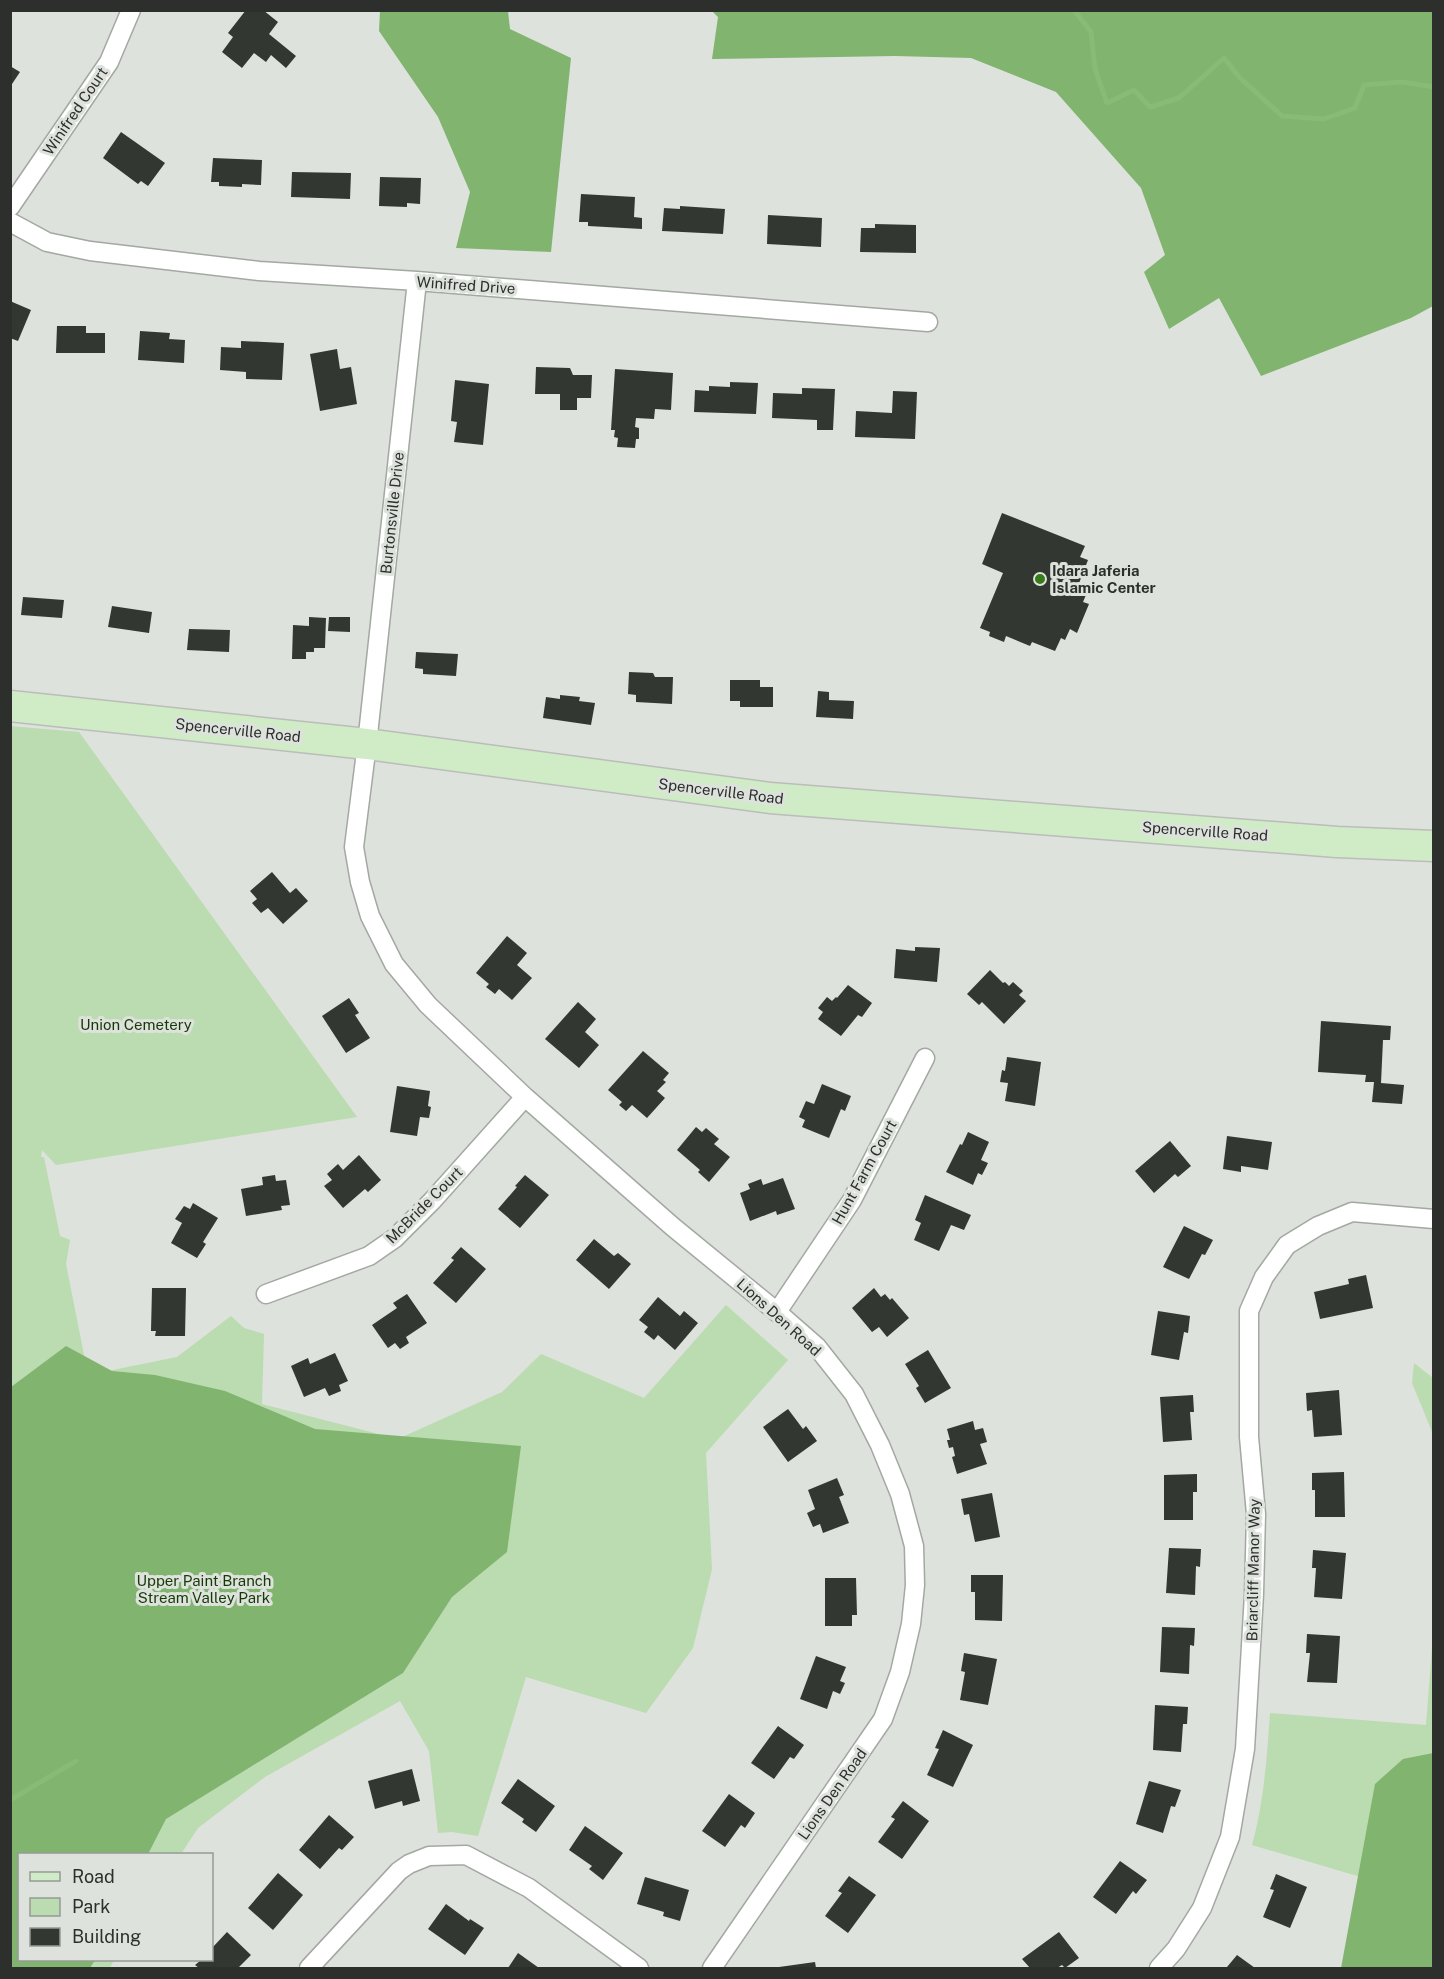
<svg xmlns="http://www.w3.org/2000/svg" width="1444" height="1979" font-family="'Public Sans',sans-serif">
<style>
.green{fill:#bbdbb0}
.forest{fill:#81b46f}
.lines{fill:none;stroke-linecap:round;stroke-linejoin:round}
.stream{stroke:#88bb76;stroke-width:5}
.building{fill:#333732}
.minor-casing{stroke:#a3a8a2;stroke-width:21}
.primary-casing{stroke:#bcbcbb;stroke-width:33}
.minor{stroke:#fff;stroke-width:18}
.primary{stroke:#d0ecc6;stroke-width:30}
.poi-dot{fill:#397a18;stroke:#dde2dc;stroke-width:2}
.labels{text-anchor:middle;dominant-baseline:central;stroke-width:6;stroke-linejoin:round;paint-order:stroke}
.street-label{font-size:15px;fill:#2d2f2c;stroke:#dde2dc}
.poi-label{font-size:15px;font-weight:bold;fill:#2d2f2c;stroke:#dde2dc;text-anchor:start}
.park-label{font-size:15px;fill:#173907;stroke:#dde2dc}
</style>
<rect width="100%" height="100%" fill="#dde2dc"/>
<path class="green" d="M10 726 79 732 357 1117 56 1165 42 1150 41 1157H44L60 1236 70 1240 66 1264 88 1375 177 1357 231 1316 244 1328 264 1334 262 1404 398 1439 502 1392 541 1354 644 1398 726 1305 788 1360 706 1453 712 1569 693 1648 646 1713 526 1677 478 1836 452 1832 438 1833 429 1751 400 1701 265 1777 198 1828 181 1854H20V1960H114L110 1968H11Z
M1414 1363 1433 1378V1434L1412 1383Z
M1433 1635V1968L1371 1880 1252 1845C1264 1802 1267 1757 1270 1713L1426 1725Z"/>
<path class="forest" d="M380 11H508L510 29 571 58 551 252 456 248 470 192 438 117 379 31Z
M712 11H1433V306L1411 318 1261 376 1219 298 1169 329 1144 272 1165 255 1141 188 1056 92 971 58 895 56 712 59 718 17Z
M66 1346 112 1371 155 1375 225 1391 315 1429 521 1446 507 1552 452 1597 403 1673 166 1819 148 1854H20V1960H95L90 1968H11V1387Z
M1433 1753V1968H1341L1375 1784 1403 1759Z"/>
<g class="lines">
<path class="stream" d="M1074 10 1091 32 1095 69 1107 103 1134 90 1150 107 1179 98 1224 58 1240 78 1282 116 1324 119 1355 108 1364 85 1402 82 1434 87
M10 1800 76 1761"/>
</g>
<path class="building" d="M246 10H263L278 22 269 34 296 56 286 68 271 55 266 62 254 53 242 68 222 52 233 37 228 33Z
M10 66 20 72 10 87Z
M121 132 165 163 148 186 141 181 138 184 103 158Z
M213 158 262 160 261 185 242 184V187L219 186V182H211Z
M292 172 351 173 350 199 291 197Z
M380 177 421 178 420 204 407 203V207L379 206Z
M581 194 635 197 634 217 642 218V229L588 226V222H579Z
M680 206 725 209 723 234 662 231 664 208 680 209Z
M768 215 822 218 821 247 767 244Z
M875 224 916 225V253L860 252 861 228H875Z
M10 301 31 310 18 341 10 338Z
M57 326H86V333H105V353H56Z
M140 331 170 333 169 339 185 340 184 363 138 360Z
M241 341 284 343 282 380 246 379V372L220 370 221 347 241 348Z
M337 349 340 369 351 367 357 404 320 411 310 354Z
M536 367 570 368 573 375H592L591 398H577V410H560V394H535Z
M615 369 673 373 671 410 655 409 654 419 636 418 635 427 639 428V439H636L635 448 617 447 618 438 614 437 615 430H611Z
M455 380 489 384 483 445 454 442 457 422 451 421Z
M730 382 758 383 756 414 694 412 695 390 709 391V386L730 387Z
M802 388 835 389 833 430H817V420L772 418 773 393 802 394Z
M893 391 917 392 915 439 855 437 856 411 892 413Z
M1002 513 1085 546 1080 557 1088 560 1078 586 1088 590 1083 602 1089 604 1077 633 1070 629 1065 640 1061 638 1055 651 1032 642 1030 646 1006 636 1004 642 989 636 990 632 980 628 1003 573 982 564Z
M23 597 64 600 62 618 21 615Z
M112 606 152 612 149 633 108 627Z
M309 617 326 618 325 648H314V652H306V659H292L293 625 309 626Z
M329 617H350V632L328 631Z
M189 629 230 630 229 652 187 650Z
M416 652 458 654 456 676 423 674V669L415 668Z
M629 672 653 673 655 677H673L672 704 636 702V695L628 694Z
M730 680H760V687H773V707H740V701H730Z
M818 691 829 692V700L854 701 853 719 816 717Z
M560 695 580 697 579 701 595 703 591 725 543 718 546 697 560 699Z
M272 872 290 893 296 888 308 901 283 924 268 908 261 913 252 903 257 899 250 891Z
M507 936 527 953 517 965 532 978 512 1000 499 989 495 994 486 987 489 984 476 973Z
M915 947 940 948 937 982 894 978 896 949 915 951Z
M990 970 1003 983 1005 982 1009 986 1013 982 1023 991 1019 995 1026 1001 1004 1024 982 1002 979 1005 967 994Z
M848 985 872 1003 862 1017 858 1015 841 1036 818 1019 823 1012 818 1008 827 997 832 1001 836 997 837 998Z
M349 998 359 1013 355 1015 370 1038 346 1053 322 1016Z
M578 1002 596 1019 585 1032 599 1045 579 1068 545 1039Z
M1321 1021 1391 1026 1390 1040H1383L1381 1083 1404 1085 1402 1104 1372 1102 1374 1082H1365L1366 1075 1318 1072Z
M643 1051 669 1073 663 1080 666 1082 657 1091 665 1098 647 1118 632 1105 626 1111 619 1105 622 1102 608 1090Z
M1007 1057 1041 1062 1035 1106 1005 1101 1008 1083 1000 1082 1002 1070 1005 1071Z
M822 1084 851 1096 845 1111 841 1109 829 1138 802 1127 805 1120 799 1117 806 1101 814 1104Z
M397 1086 430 1091 428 1106 431 1107 429 1118 420 1117 417 1136 390 1132Z
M696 1127 702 1132 706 1128 719 1139 714 1144 730 1157 709 1182 698 1172 700 1170 677 1150Z
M968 1132 989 1142 981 1160 988 1163 982 1175 978 1173 973 1185 946 1172 960 1144 962 1145Z
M1227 1136 1272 1142 1268 1170 1241 1166V1172L1223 1169Z
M1170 1141 1191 1166 1178 1177 1175 1174 1154 1193 1135 1171Z
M359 1155 381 1180 368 1192 365 1189 343 1208 324 1186 332 1180 327 1174 338 1164 343 1170Z
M275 1175 276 1181 286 1180 290 1205 281 1206 282 1210 246 1216 241 1189 263 1185 262 1177Z
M525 1175 549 1195 520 1228 498 1209 517 1187 515 1186Z
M783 1178 795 1209 777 1215 776 1211 750 1221 740 1193 750 1189 748 1184 761 1179 763 1185Z
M925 1195 971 1215 964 1230 951 1225 939 1251 914 1240 921 1223 915 1220Z
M193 1203 218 1218 203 1242 206 1244 197 1258 171 1243 182 1223 175 1219 184 1206 190 1209Z
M1184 1226 1213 1240 1205 1255 1202 1254 1189 1279 1163 1267Z
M594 1239 614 1256 618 1253 631 1264 609 1289 576 1260Z
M461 1247 486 1269 456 1303 433 1283 454 1260 451 1258Z
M1366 1275 1373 1308 1320 1319 1314 1292 1349 1284 1348 1279Z
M152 1288H186L185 1336H155L156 1331H151Z
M874 1288 881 1297 885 1294 890 1300 892 1298 909 1318 887 1337 879 1327 872 1332 852 1308Z
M407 1294 427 1323 406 1337 409 1343 400 1349 395 1343 388 1348 372 1325 397 1308 393 1303Z
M658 1297 680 1316 684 1311 698 1323 675 1350 658 1335 654 1340 644 1332 648 1327 639 1320Z
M1158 1311 1190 1316 1188 1333 1184 1332 1179 1360 1151 1355Z
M928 1350 951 1388 925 1403 916 1388 919 1386 905 1364Z
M335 1353 348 1381 339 1385 341 1391 329 1396 325 1388 304 1397 291 1366 308 1358 310 1364Z
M1339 1390 1342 1435 1314 1437 1312 1410 1307 1411 1306 1393Z
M1193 1395 1194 1412H1190L1192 1440 1163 1442 1160 1397Z
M788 1409 803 1429 806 1426 817 1441 788 1462 763 1427Z
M973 1421 975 1430 983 1428 987 1442 980 1444 987 1464 957 1474 952 1457 955 1456 953 1447 949 1448 947 1440H950L947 1429Z
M1344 1472 1345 1517H1315V1490H1312V1473Z
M1197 1474V1492H1193V1520H1164V1475Z
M837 1478 844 1495 839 1497 849 1523 823 1533 820 1524 813 1527 807 1513 815 1509 808 1490Z
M992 1493 1000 1537 975 1542 969 1514 964 1515 961 1499Z
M1169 1548 1201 1549 1200 1567 1196 1566 1195 1595 1166 1593Z
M1313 1550 1346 1553 1342 1599 1314 1597 1316 1568H1312Z
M971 1575H1003L1002 1621 975 1620V1592H971Z
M825 1578H856L857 1615H852V1626H825Z
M1162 1627 1195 1628 1194 1646 1190 1645 1189 1674 1160 1672Z
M1307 1634 1340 1636 1337 1683 1307 1682 1310 1653H1306Z
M964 1653 997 1659 988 1705 960 1700 965 1672 961 1671Z
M816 1656 846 1667 840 1681 845 1683 840 1694 833 1691 827 1709 800 1699Z
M1155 1705 1188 1707 1187 1724H1183L1181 1752 1153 1750Z
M778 1726 804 1745 794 1759 790 1757 774 1779 751 1763Z
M943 1730 973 1745 953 1787 927 1775 939 1749 935 1748Z
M412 1769 420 1801 403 1806 402 1801 375 1809 368 1781Z
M518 1779 555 1806 536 1832 522 1822 524 1819 501 1803Z
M1149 1781 1181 1790 1175 1807 1171 1806 1163 1833 1136 1824Z
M729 1794 755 1813 745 1828 741 1825 725 1847 702 1831Z
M903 1801 929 1821 902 1859 878 1842 895 1819 891 1817Z
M329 1815 354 1837 342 1850 339 1848 320 1869 299 1850Z
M585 1826 623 1853 603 1880 589 1869 592 1866 569 1850Z
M1120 1861 1147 1880 1136 1894 1133 1891 1116 1914 1093 1897Z
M278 1873 303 1895 273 1930 248 1908Z
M1276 1874 1307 1887 1290 1928 1263 1917 1274 1890 1270 1889Z
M849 1876 876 1895 848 1933 825 1916 842 1893 838 1891Z
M645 1877 689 1890 680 1921 663 1916 664 1912 637 1904Z
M446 1904 469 1921 470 1919 484 1928 465 1955 428 1929Z
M227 1932 251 1955 238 1968H199L195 1965 201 1960H212V1948Z
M1059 1932 1079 1958 1065 1968 1062 1965 1057 1968H1030L1022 1959Z
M518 1953 539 1968H508Z
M1237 1955 1255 1968 1227 1967Z
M815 1962 816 1968H780L779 1967Z"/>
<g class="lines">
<g class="minor-casing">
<path id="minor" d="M10 207 109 62 131 10
M10 222 47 242 90 251 259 271 417 281 928 322
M417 281 367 744 354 847 360 882 370 916 394 964 428 1005 525 1097 673 1227 777 1312 817 1347 854 1394 880 1445 900 1494 914 1546 915 1585 911 1624 900 1672 883 1719 712 1968
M266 1294 369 1256 395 1238 432 1201 525 1097
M777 1312 852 1200 925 1058
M309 1968 399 1871 409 1864 429 1856 466 1855 529 1888 639 1968
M1159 1968 1176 1949 1202 1908 1230 1837 1245 1749 1254 1594 1256 1514 1249 1437V1311L1264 1277 1287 1245 1318 1226 1352 1212 1434 1219"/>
</g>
<g class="primary-casing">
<path id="primary" d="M10 706 367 744 770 798 1337 842 1434 846"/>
</g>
<use href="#minor" class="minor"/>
<use href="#primary" class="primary"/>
</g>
<circle class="poi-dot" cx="1040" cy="579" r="6"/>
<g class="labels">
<g class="street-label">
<text transform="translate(75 111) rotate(-56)">Winifred Court</text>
<text transform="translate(466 285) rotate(4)">Winifred Drive</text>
<text transform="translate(392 513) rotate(-84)">Burtonsville Drive</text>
<text transform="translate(238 730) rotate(6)">Spencerville Road</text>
<text transform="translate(721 791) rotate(7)">Spencerville Road</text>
<text transform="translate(1205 831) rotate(4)">Spencerville Road</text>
<text transform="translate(864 1172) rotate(-61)">Hunt Farm Court</text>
<text transform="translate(424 1205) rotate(-45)">McBride Court</text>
<text transform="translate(779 1317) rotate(42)">Lions Den Road</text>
<text transform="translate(1253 1570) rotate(-89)">Briarcliff Manor Way</text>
<text transform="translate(832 1794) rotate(-55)">Lions Den Road</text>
</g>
<g class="poi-label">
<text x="1052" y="570">Idara Jaferia<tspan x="1052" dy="17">Islamic Center</tspan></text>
</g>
<g class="park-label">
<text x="136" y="1024">Union Cemetery</text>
<text x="204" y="1580">Upper Paint Branch<tspan x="204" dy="17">Stream Valley Park</tspan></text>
</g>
</g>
<rect width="1444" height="1979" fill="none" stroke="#2d2f2c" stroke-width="24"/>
<rect x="18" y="1853" width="195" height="108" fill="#dde2dc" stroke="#979a96" stroke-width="1.5"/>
<rect x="30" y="1872" width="30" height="9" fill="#d0ecc6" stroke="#979a96" stroke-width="1.5"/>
<text x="72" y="1883" font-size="18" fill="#2d2f2c">Road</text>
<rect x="30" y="1898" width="30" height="18" fill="#bbdbb0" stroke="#979a96" stroke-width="1.5"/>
<text x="72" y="1913" font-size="18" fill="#2d2f2c">Park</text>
<rect x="30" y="1928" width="30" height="18" fill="#333732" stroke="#979a96" stroke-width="1.5"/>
<text x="72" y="1943" font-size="18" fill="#2d2f2c">Building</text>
</svg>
